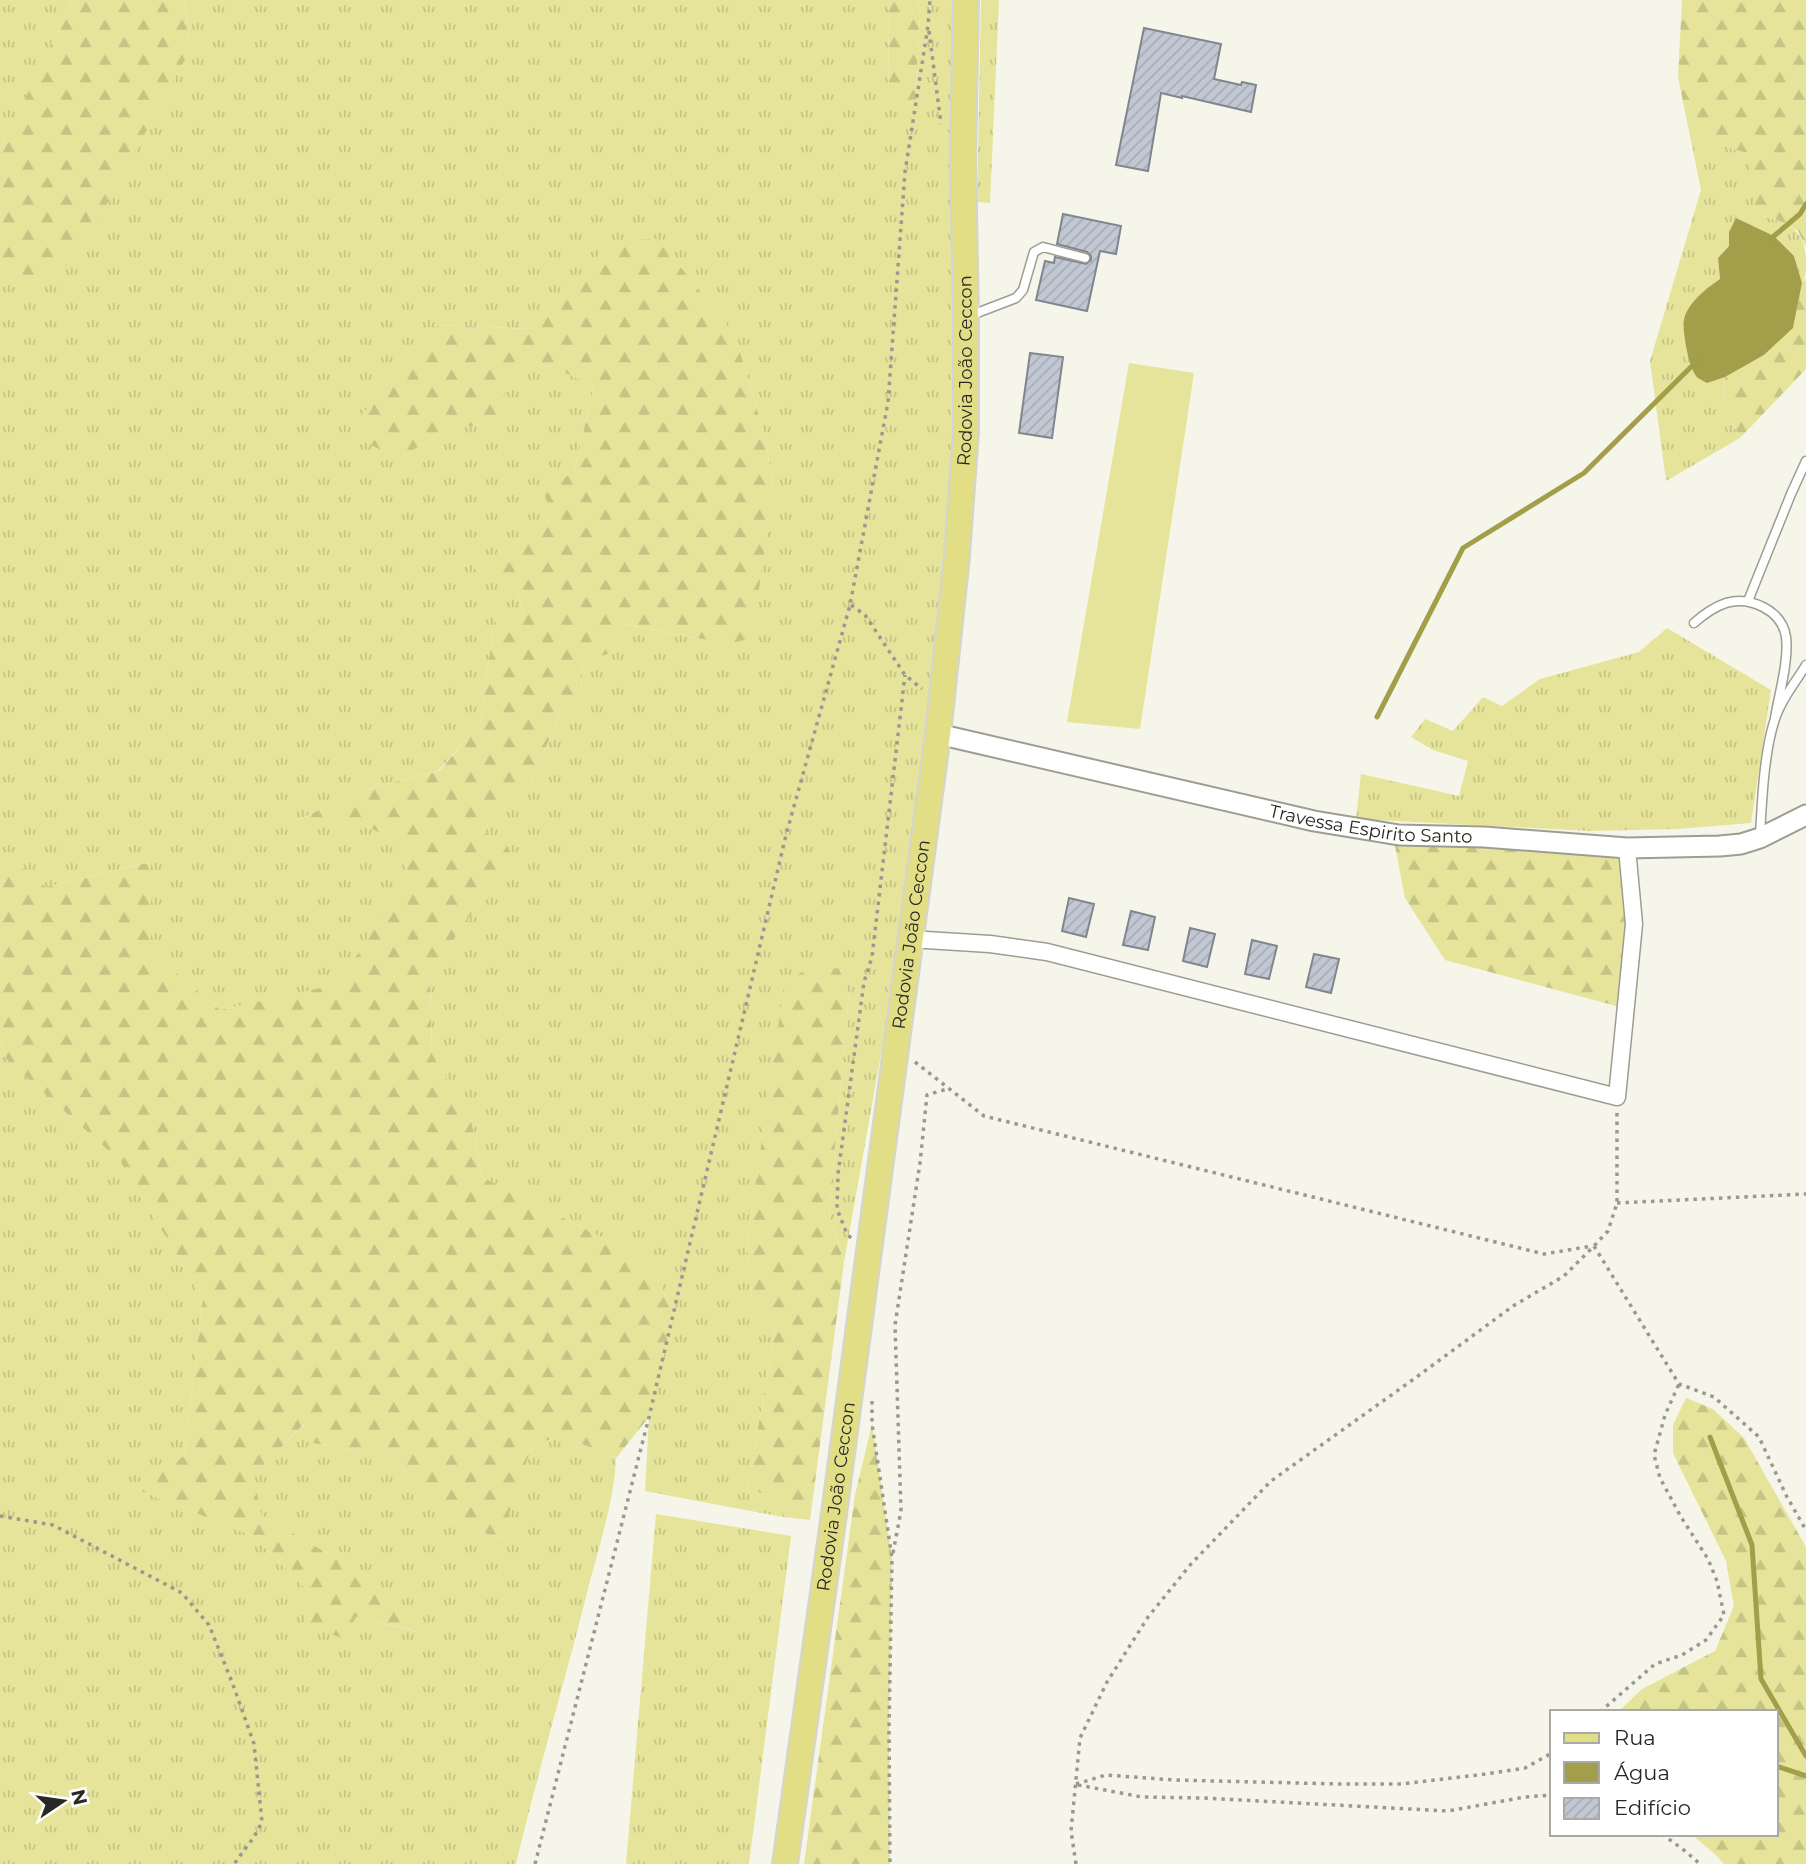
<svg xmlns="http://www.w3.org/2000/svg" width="1806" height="1864" font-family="Montserrat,sans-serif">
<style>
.grass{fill:url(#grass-tufts)}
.forest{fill:url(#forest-firs)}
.garden{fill:#e6e49a}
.water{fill:#a29e49}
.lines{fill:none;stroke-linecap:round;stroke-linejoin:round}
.stream{stroke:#a29e49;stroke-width:5}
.building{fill:url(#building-hatch);stroke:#80868f;stroke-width:2}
.service-casing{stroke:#9d9d92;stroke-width:11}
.minor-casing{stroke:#9d9d92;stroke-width:19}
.tertiary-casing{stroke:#9d9d92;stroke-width:23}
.primary-casing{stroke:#d4d4d3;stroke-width:28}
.path{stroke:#999991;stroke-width:3.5;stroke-dasharray:3.5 5;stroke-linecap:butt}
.service{stroke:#fff;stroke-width:8}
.minor{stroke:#fff;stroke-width:16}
.tertiary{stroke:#fff;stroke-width:19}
.primary{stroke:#e2de86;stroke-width:24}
.labels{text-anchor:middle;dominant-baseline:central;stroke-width:5;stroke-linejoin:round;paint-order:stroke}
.street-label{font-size:18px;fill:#282824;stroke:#fff}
</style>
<defs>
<pattern id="grass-tufts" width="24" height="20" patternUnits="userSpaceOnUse" patternTransform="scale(1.75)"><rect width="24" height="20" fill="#e6e49a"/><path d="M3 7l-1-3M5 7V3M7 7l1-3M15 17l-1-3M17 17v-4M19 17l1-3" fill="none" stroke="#c5c485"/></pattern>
<pattern id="forest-firs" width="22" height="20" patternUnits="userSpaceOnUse" patternTransform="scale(1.75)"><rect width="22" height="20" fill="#e6e49a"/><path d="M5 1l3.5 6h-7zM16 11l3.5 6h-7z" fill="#c5c485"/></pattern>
<pattern id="building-hatch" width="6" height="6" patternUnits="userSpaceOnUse" patternTransform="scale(1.75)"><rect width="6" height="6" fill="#c2c8d3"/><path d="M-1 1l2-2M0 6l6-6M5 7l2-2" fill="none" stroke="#a7acb5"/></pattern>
</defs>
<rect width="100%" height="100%" fill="#f5f5e9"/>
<path class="grass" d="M0 0H71L72 3 38 69 13 126 0 149Z
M184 0H888L889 99 915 104 920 18 918 0H955L952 167 955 344 950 501 932 692 886 1026 844 1262 829 1214 849 993 785 986 747 1243 752 1296 775 1330 747 1491 778 1495 783 1517 645 1491 649 1417 674 1311 648 1261 482 1177 471 1119 432 1054 430 972 511 859 479 832 528 789 561 711 581 694 583 662 614 651 623 624 728 644 773 490 766 440 735 335 612 241 532 329 438 325 399 459 446 429 493 424 517 366 536 361 594 385 574 473 553 518 473 568 519 594 524 617 495 615 480 724 438 771 363 790 295 821 360 823 407 846 405 882 338 985 220 1010 151 951 150 862 46 887 0 850V262L34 281 190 50Z
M981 0H999L990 203 977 202Z
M1690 136 1751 154 1755 214C1785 222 1806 227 1806 262 1806 270 1806 276 1802 283L1794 256 1774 236 1736 218 1729 232V246L1718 258 1720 279C1694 297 1677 316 1687 349 1690 361 1701 373 1707 383L1725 377 1724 406 1740 438 1666 481 1650 361 1701 190Z
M1667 628 1771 690 1751 823 1677 829 1591 831 1356 819 1361 774 1459 796 1468 761 1433 750 1411 737 1425 719 1453 731 1483 697 1502 706 1540 679 1639 652Z
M0 1041 6 1059 120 1161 203 1298 184 1456 131 1487 253 1536 308 1591 356 1617 418 1632 367 1576 261 1515 253 1475 306 1423 312 1443 389 1455 461 1528 500 1537 533 1443 565 1437 616 1458C614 1502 599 1546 588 1589 565 1681 538 1771 516 1864H0Z
M656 1514 791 1536 749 1864H626Z"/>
<path class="forest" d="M71 0H184L190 50 76 261 34 281 0 262V149L13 126 38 69 72 3Z
M888 0H918L920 17 915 104 889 99Z
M1682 0H1806V247L1798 231 1777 220 1755 214 1750 154 1690 136 1678 77Z
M658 239 735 335 766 440 773 490 752 638 728 644 624 624 614 652 583 662 581 694 561 711 528 789 479 832 505 839 511 859 430 972 432 1054 471 1119 482 1177 648 1261 674 1311 649 1417 616 1458 565 1437 533 1443 501 1537 461 1528 389 1455 312 1443 305 1423 254 1475 261 1515 367 1576 420 1632 356 1617 345 1639 305 1625 308 1591 253 1536 131 1487 184 1456 203 1298 120 1161 6 1059 0 1041V850L46 887 151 862V951L220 1010 338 984 405 882 406 846 360 823 293 822 363 790 439 771 480 724 495 615 524 616 519 594 473 568 553 518 542 488 574 473 594 385 536 361 517 366 493 424 446 429 399 459 369 444 357 420 438 325 532 329 611 241Z
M1806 278V369L1740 438 1724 406 1725 377 1764 355 1793 328 1802 283Z
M1394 841 1608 852 1622 857 1628 919 1620 1007 1445 960 1405 898Z
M813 963 839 969 849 993 829 1214 844 1262 810 1520 783 1517 777 1495 747 1491 775 1330 752 1296 747 1243 784 986Z
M1686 1398 1713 1409 1744 1438 1806 1547V1864H1724L1716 1855 1691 1834H1776V1712H1618L1642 1689 1715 1651 1734 1606 1726 1561 1673 1453V1425Z
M872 1424 892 1558 889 1729 890 1864H804L855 1495Z"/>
<path class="garden" d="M1129 363 1194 373 1140 729 1067 722Z"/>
<path class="water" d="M1736 218 1774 236 1794 256 1802 283 1793 328 1764 355 1725 377 1707 383C1704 381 1701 380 1698 378 1689 370 1682 331 1684 320 1687 303 1707 288 1720 279L1718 258 1729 246V232Z"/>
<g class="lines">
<path class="stream" d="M1773 240 1774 236 1800 214 1806 204
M1377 717 1463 548 1584 473 1697 361
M1710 1437 1752 1545 1761 1679 1806 1756
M1776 1766 1806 1776"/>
</g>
<path class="building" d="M1144 28 1221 44 1214 79 1241 85 1242 82 1256 85 1251 112 1182 96V98L1161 93 1148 171 1116 165Z
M1063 214 1121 226 1116 254 1100 251 1087 311 1036 300 1045 261 1054 263 1055 257 1086 264 1091 260V256L1087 252 1057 244Z
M1030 353 1063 357 1052 438 1019 433Z
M1069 898 1094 904 1086 937 1062 931Z
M1131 911 1155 917 1148 950 1123 945Z
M1190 928 1215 934 1207 967 1183 961Z
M1252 940 1277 946 1269 979 1245 974Z
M1314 954 1339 959 1331 993 1306 987Z"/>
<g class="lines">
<g class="service-casing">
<path id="service" d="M969 316 1016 298 1023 290 1034 252 1043 247 1085 258
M1748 601 1791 494 1806 461
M1694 623C1704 614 1714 607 1726 603 1750 596 1782 610 1786 637 1789 661 1779 694 1775 718
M1760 835C1762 800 1764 754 1774 722 1780 701 1795 683 1806 665"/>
</g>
<g class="minor-casing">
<path id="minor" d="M910 939 990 944 1047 952 1617 1097 1634 924 1627 848"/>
</g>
<g class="tertiary-casing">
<g id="tertiary">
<path id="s1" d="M938 734 1314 821 1399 835 1484 837 1627 848 1720 846 1741 844 1760 838 1806 815"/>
</g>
</g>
<g class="primary-casing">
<g id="primary">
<path id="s2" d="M785 1864 833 1521 938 734 957 556 966 431V317L963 158 966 0"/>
</g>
</g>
<path class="path" d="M929 31 941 124
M851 605 865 615 905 675 922 689
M915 1062 984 1116 1544 1254 1592 1246
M1617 1203 1806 1194
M851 1238 847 1234 837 1209 838 1174 864 982 872 957 905 675
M1594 1246 1679 1384 1714 1397 1759 1437 1787 1497 1806 1530
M872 1401V1424L892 1558 889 1729 890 1864
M0 1516 53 1525 182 1593 209 1625 232 1682 254 1744 262 1822 254 1837 234 1864
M893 1553 901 1511 895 1325 920 1163 927 1095 947 1089
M1600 1712 1655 1664 1682 1655 1706 1640 1724 1615 1717 1581 1708 1559 1681 1517 1660 1478 1654 1455 1665 1415 1679 1384
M1076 1784 1106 1775 1174 1780 1339 1784H1401L1478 1775 1525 1768 1552 1753
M1078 1785 1142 1797 1203 1798 1448 1811 1525 1797 1552 1795
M1662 1834 1685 1851 1700 1864
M535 1864 649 1417 786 835 850 605 888 402 905 172 928 26 930 0
M1076 1864 1071 1831 1080 1738 1107 1682 1148 1617 1191 1564 1271 1481 1418 1376 1513 1306 1564 1276 1594 1246 1608 1231 1617 1203V1113"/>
<use href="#service" class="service"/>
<use href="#minor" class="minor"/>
<use href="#tertiary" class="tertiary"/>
<use href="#primary" class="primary"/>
</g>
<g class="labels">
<g class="street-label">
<text stroke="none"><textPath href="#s2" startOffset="1505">Rodovia João Ceccon</textPath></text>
<text stroke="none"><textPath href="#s1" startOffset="443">Travessa Espirito Santo</textPath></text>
<text stroke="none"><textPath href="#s2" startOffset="938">Rodovia João Ceccon</textPath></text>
<text stroke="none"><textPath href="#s2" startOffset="371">Rodovia João Ceccon</textPath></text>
</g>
</g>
<rect x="1550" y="1710" width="228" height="126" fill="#ffffff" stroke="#a9a9a7" stroke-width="2"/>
<rect x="1564" y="1733" width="35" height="10" fill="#e2de86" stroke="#a9a9a7" stroke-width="2"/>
<text x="1614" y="1745" font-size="21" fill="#282824">Rua</text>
<rect x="1564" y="1762" width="35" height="21" fill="#a29e49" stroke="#a9a9a7" stroke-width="2"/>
<text x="1614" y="1780" font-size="21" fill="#282824">Água</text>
<rect x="1564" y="1798" width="35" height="21" fill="url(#building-hatch)" stroke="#a9a9a7" stroke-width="2"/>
<text x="1614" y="1815" font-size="21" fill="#282824">Edifício</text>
<g transform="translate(63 1801) rotate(77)" stroke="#ffffff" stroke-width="5" paint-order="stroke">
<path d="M0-5L12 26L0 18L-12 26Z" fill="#282824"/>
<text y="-10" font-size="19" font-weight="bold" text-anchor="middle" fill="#282824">N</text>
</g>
</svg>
